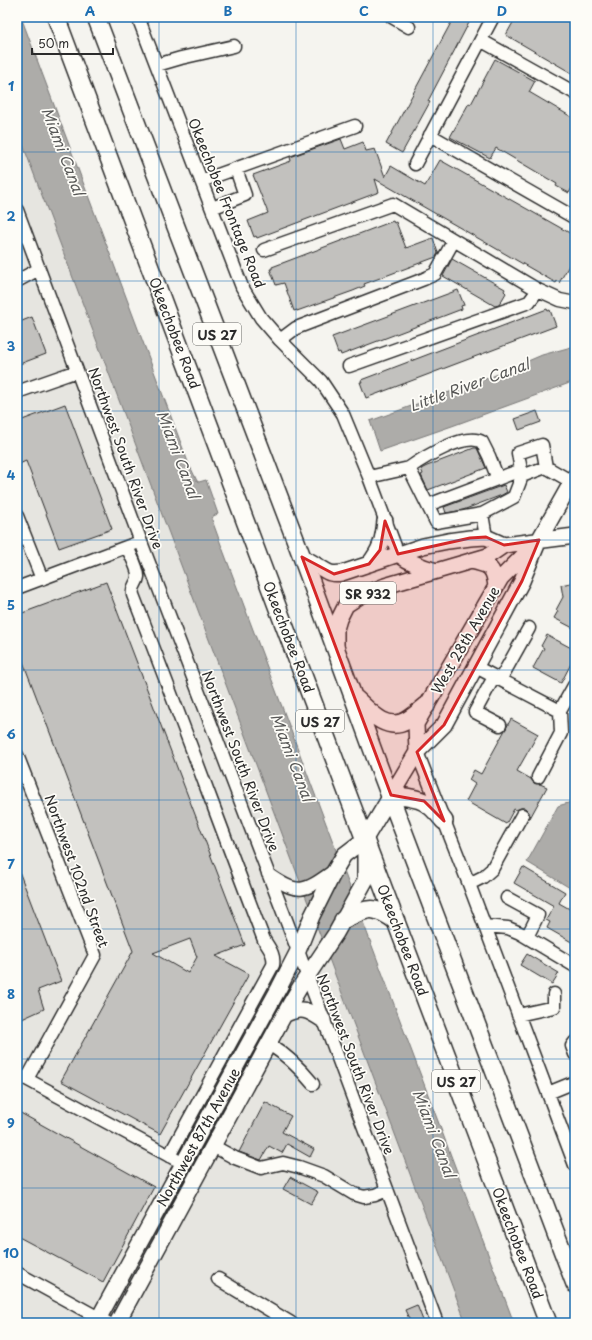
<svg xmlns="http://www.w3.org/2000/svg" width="592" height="1340" font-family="'Playpen Sans',sans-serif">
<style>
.built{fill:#e6e5e0}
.water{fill:#adaca9;stroke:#797877}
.building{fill:#c2c1be;stroke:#2b2b2b;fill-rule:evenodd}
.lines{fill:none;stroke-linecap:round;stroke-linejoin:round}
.minor-casing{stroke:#2b2b2b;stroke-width:15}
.major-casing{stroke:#2b2b2b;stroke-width:18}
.highway-casing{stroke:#2b2b2b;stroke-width:20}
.minor{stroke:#fdfcf7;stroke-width:12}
.major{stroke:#fdfcf7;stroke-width:15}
.highway{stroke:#fdfcf7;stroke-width:17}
.marked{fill:#d62828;fill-opacity:0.2;stroke:#d62828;stroke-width:3;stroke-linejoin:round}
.grid{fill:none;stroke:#1f6fb2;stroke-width:1;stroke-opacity:0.55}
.labels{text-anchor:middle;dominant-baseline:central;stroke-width:3.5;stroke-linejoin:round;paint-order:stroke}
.shield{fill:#fdfcf7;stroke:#6a6a68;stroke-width:1}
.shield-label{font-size:13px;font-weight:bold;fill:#2b2b2b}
.street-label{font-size:14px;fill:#2b2b2b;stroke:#fdfcf7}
.water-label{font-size:15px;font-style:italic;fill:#585857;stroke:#fdfcf7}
.neatline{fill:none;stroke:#1f6fb2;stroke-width:1.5}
.grid-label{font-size:13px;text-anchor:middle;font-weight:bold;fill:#1f6fb2}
</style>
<rect width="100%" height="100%" fill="#f5f4ef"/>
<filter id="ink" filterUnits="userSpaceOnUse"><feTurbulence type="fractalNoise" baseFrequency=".025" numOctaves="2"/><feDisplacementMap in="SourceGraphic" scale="8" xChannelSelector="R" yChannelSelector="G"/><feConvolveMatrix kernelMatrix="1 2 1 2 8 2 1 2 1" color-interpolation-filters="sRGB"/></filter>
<g filter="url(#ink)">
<path class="built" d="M17 129 466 1323H17Z"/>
<path class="water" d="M17 17H21L188 462 197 481 199 482 206 480 218 514 213 516 212 520 220 542 514 1323H466L17 129Z
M575 346V381L452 426 380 451 370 421 491 377 542 355Z
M575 801V891L527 862 558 806Z"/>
<path class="building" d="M454 17H472L428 101 430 102 402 153 386 144Z
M516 17H565L575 22V75L506 35Z
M495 59 535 81 529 92 575 119V183L569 193 556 186 557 184 496 148 490 158 450 137 469 103 471 104Z
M341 139 345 149 363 142 366 151 375 149 385 177 391 166 425 186 440 160 575 236V255L559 283 557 281 556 283 375 179 379 192 257 238 256 236 254 237 248 221 268 213 253 175 291 161 290 157Z
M393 221 394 223 396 222 406 248 433 238 438 253 436 257 364 284 365 286 353 291 297 311V310L294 311 284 283 276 285 270 269H272V267Z
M452 259 505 289 504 291 506 293 499 305 495 306 443 276Z
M458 290 464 305 461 306 462 309 341 355 340 352 338 353 332 337Z
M547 309 548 311 550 310 556 326 366 398 360 382H362L361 380Z
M32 317 46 354 17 365V323Z
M65 404 112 529 59 548 26 461 17 465V422Z
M537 411 541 422 519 430 515 419Z
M474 448H477L486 468 428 490 421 475 423 474 421 469 427 466Z
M504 485 507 492 502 495 463 510 446 513 444 507Z
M106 582 245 945 216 956 249 974 160 1134 61 1081 133 951 17 646V615ZM190 939 197 957 188 973 153 953Z
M575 582V629L554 618 558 611 556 610 563 597 561 585Z
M547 635 575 650V656L561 683 533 668 544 648 541 646Z
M511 719 538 734 517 771 531 779 534 783 540 784 547 787 530 818 529 812 525 808H521L516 810 514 809 506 824 466 801 475 784 469 780 474 770 481 774Z
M17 866 61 981 38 990 44 1009 22 1019 17 1007Z
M523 867 565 892 559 903 575 912V944L547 928 550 922 546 920 554 906 514 883Z
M527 954 559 973 552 984 520 965Z
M265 1102 291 1116 282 1132 314 1149 310 1157 287 1144 282 1153 269 1146 261 1160 239 1152Z
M17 1111 154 1187 103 1282 17 1236Z
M290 1177 318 1192 311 1204 283 1189Z
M417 1305 424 1323H411L405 1310Z"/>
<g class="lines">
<g class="minor-casing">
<path id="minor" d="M138 17 242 287 261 318 280 340 321 381 343 414 369 477 398 554
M392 17 409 27
M482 41 575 93
M157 65 181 58 234 46
M430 135 575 218
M415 164 493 17
M201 181 355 126
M212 208 245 195 236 169
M17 210 141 542 298 951 437 1323
M264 250 393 204 538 290 560 300 575 303
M17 281 39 269
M280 340 296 328 424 279 435 274 454 240
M349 366 529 302 538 290
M17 392 77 371
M409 468C423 458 465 432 482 442L489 456 498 479
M522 476 518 453 542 445 546 467
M369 477 409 468 436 522 482 514 486 537
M428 505 521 470
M482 514 514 497 522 476 546 467 572 482
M17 516 42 579
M127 547C130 554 139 570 138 577 137 585 131 586 133 595 178 710 220 825 264 940 269 948 275 955 273 965L169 1156
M17 588 134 544
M476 667 560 711 575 684
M494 677 475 712 500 725
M500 680 529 628
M417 752 469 884 575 1165
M17 755 95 955 27 1079
M538 777 561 733 560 711
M268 874C300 897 305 891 335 870
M469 884 483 877 492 869 522 815
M507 898 538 915 527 937
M485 926 508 928 520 933 575 966
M518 1015 554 1007V994
M575 1042 572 1046 575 1054
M269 1044C287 1055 299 1067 313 1084
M17 1074 175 1159
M548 1093 575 1082
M213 1146 235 1158 261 1168 283 1163 299 1167 324 1176 354 1194 364 1197 375 1195 387 1190
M17 1273 108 1323
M218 1279 291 1323"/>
</g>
<g class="major-casing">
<path id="major" d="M398 554C410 563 422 567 436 571
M302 557C307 560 312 562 316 565 327 571 328 575 342 573L423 546 448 541 470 538 486 537 504 545
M470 561C489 565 494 566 496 587
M369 564C381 549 383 540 385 521
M336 647V629L339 619 346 605 360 596 385 586 488 556 504 545 575 536
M417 752 416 724 501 578 534 545
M284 1015C302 1006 308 1010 323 1020
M96 1323 279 988 298 951 312 916 335 870 344 855 365 839 417 752 444 725 522 581 539 540 575 476
M117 1323 290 1004 300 987 336 933 365 881V843"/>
</g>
<g class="highway-casing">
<path id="highway" d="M56 17 351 803 548 1323
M96 17 302 557 376 759 575 1284
M356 699C369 711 386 732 406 721 413 717 420 711 426 706
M391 795C420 799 425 797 444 821
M343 920C368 908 372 904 396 921"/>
</g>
<use href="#minor" class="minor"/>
<use href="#major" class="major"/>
<use href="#highway" class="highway"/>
</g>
</g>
<path class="marked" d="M385 521 398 554 470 538 486 537 504 545 539 540 522 581 444 725 417 752 444 821 424 801 391 795 302 557 334 574 369 564 380 550Z"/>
<path class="grid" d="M159 17V1323M296 17V1323M433 17V1323M17 152H575M17 281H575M17 411H575M17 540H575M17 670H575M17 800H575M17 929H575M17 1059H575M17 1188H575"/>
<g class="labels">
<g class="shield">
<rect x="193" y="323" width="48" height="22" rx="3"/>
<rect x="340" y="582" width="56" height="22" rx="3"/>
<rect x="296" y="710" width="48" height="22" rx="3"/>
<rect x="432" y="1070" width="48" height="22" rx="3"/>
</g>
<g class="shield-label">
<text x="217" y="334">US 27</text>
<text x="368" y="593">SR 932</text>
<text x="320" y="721">US 27</text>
<text x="456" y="1081">US 27</text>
</g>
<g class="street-label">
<text transform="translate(227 203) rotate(68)">Okeechobee Frontage Road</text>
<text transform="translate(175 333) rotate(69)">Okeechobee Road</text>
<text transform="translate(126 458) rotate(70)">Northwest South River Drive</text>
<text transform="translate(289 637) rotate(69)">Okeechobee Road</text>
<text transform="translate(465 640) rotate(-60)">West 28th Avenue</text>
<text transform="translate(241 761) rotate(69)">Northwest South River Drive</text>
<text transform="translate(77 871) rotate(70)">Northwest 102nd Street</text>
<text transform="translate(403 940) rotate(69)">Okeechobee Road</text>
<text transform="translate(356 1064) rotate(69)">Northwest South River Drive</text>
<text transform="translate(198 1137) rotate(-61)">Northwest 87th Avenue</text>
<text transform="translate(518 1243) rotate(69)">Okeechobee Road</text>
</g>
<g class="water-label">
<text transform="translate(64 151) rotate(69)">Miami Canal</text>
<text transform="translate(469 384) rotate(-20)">Little River Canal</text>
<text transform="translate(179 454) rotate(69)">Miami Canal</text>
<text transform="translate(293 757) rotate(69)">Miami Canal</text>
<text transform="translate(435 1133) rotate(69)">Miami Canal</text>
</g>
</g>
<rect width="592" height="1340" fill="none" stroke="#fdfcf7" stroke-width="44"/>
<path d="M32 48v6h81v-6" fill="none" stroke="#2b2b2b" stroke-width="2"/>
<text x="38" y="48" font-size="12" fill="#2b2b2b" stroke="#fdfcf7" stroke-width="3" paint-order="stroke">50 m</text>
<rect x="22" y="22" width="548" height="1296" class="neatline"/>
<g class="grid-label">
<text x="90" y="16">A</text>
<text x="228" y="16">B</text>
<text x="364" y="16">C</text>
<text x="502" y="16">D</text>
<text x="11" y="91">1</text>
<text x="11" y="221">2</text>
<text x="11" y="351">3</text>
<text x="11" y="480">4</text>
<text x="11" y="610">5</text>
<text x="11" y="739">6</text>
<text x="11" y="869">7</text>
<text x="11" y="999">8</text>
<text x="11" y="1128">9</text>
<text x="11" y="1258">10</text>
</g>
</svg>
